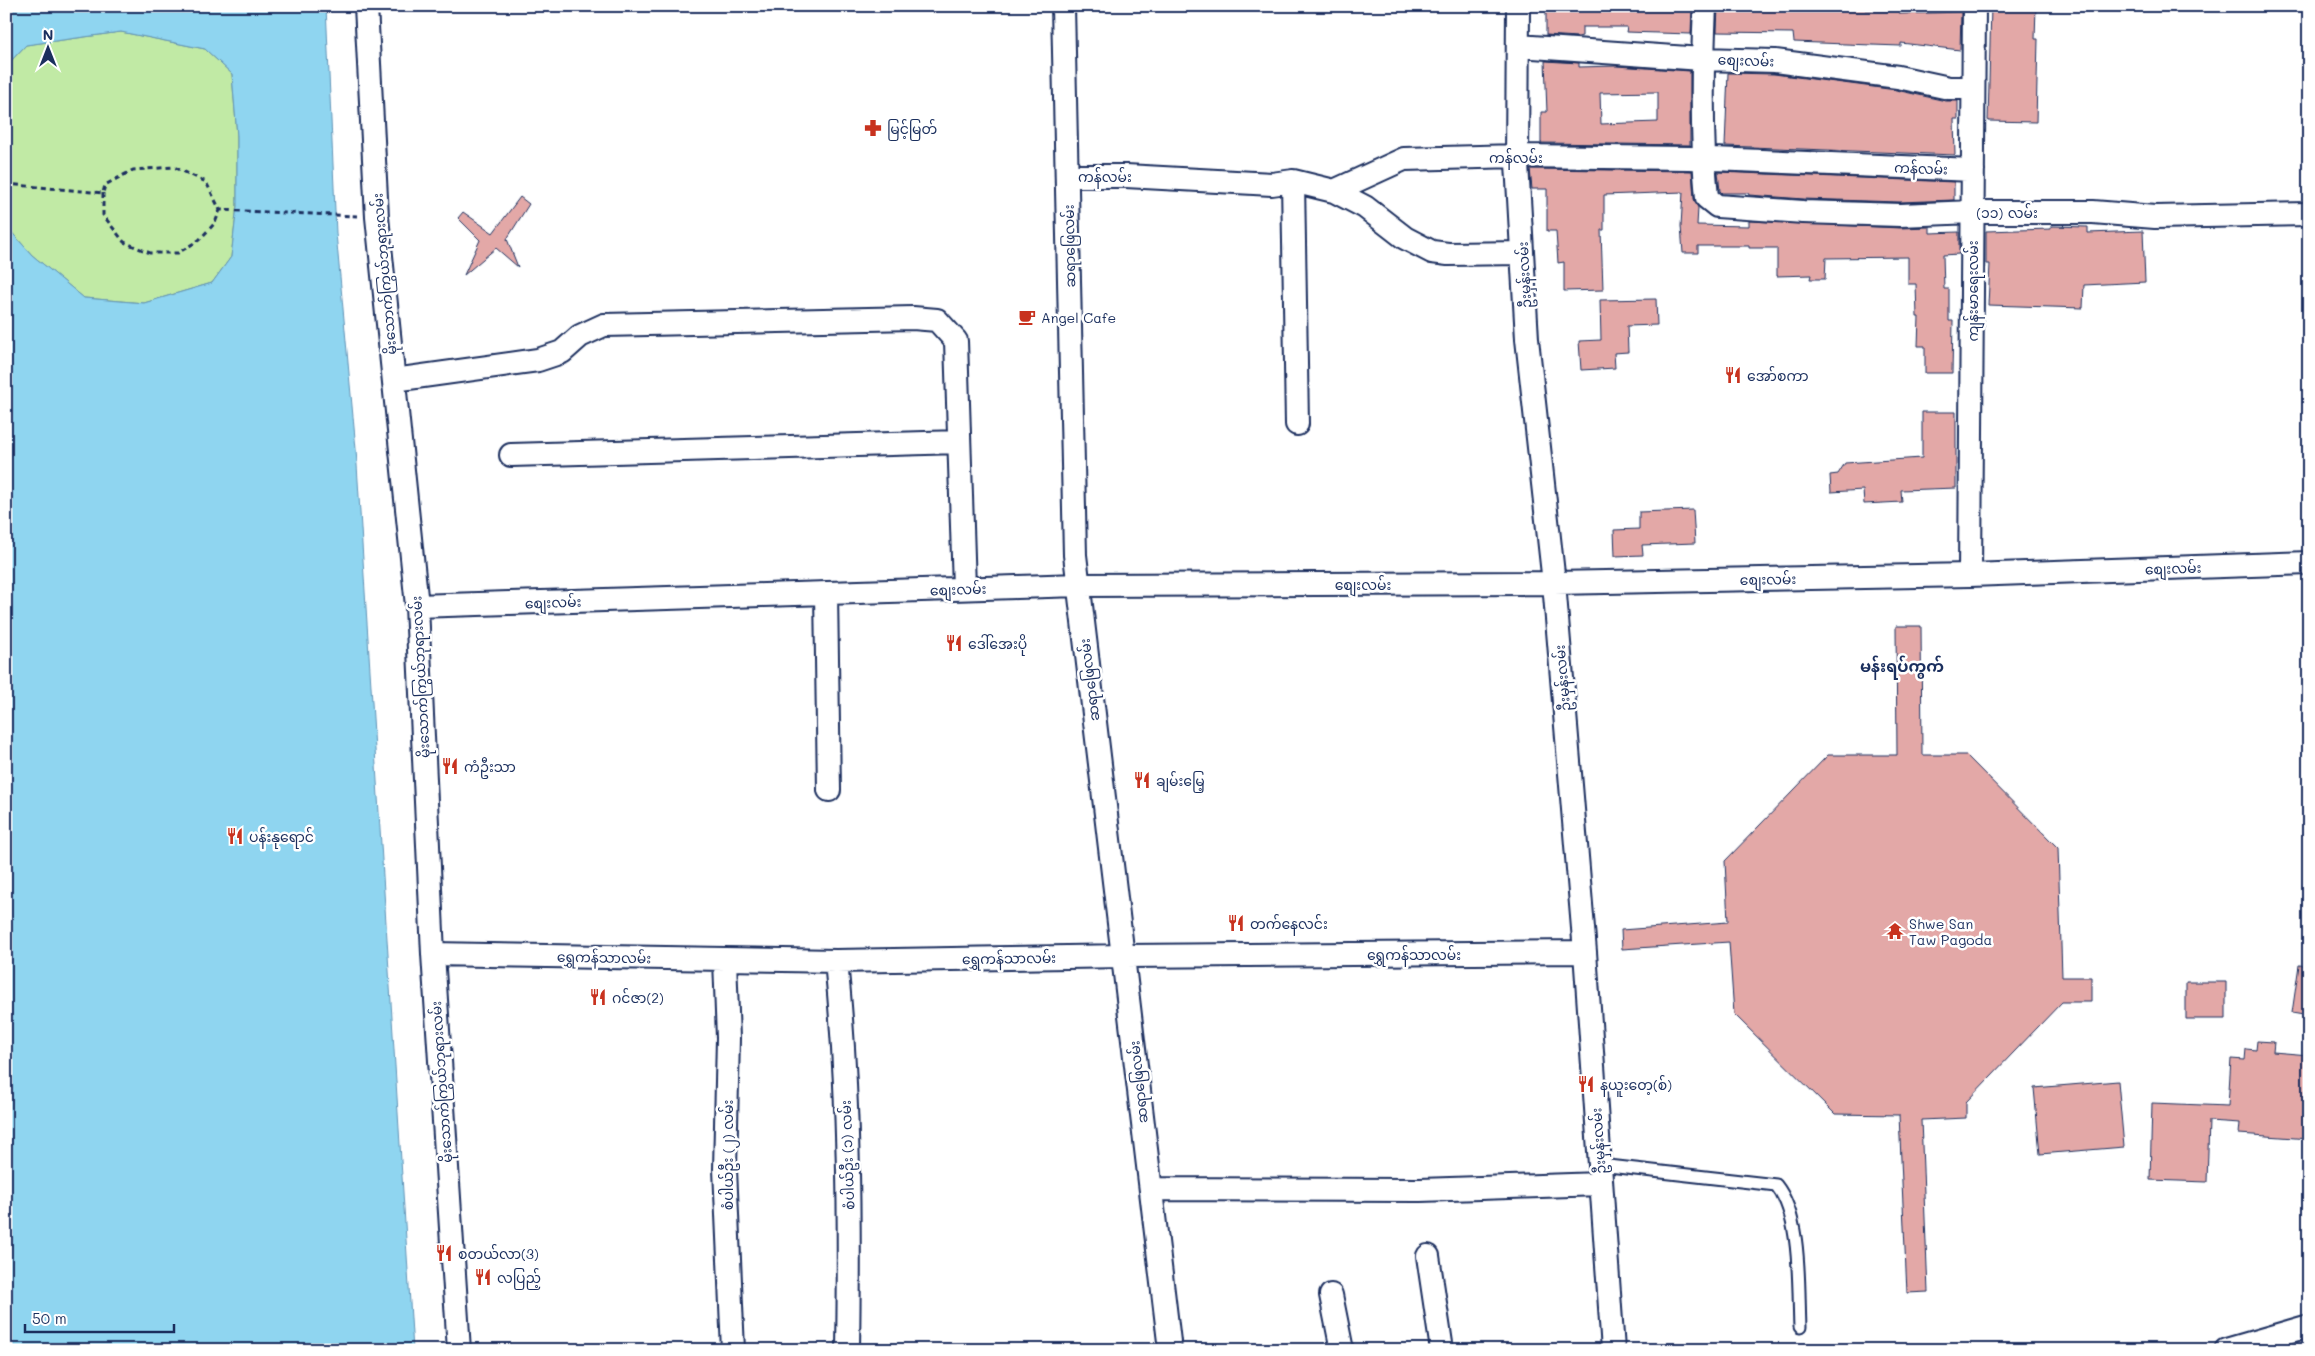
<svg xmlns="http://www.w3.org/2000/svg" width="2315" height="1356" font-family="Mali,'Noto Sans Myanmar',sans-serif">
<style>
.green{fill:#c1eaa5;stroke:#6e8c82}
.water{fill:#8fd5f0;stroke:#6193b6}
.building{fill:#e3a8a7;stroke:#1b2f5e;fill-rule:evenodd}
.lines{fill:none;stroke-linecap:round;stroke-linejoin:round}
.service-casing{stroke:#1b2f5e;stroke-width:15}
.minor-casing{stroke:#1b2f5e;stroke-width:26}
.path{stroke:#1b2f5e;stroke-width:3;stroke-dasharray:5 4;stroke-linecap:butt}
.service{stroke:#fff;stroke-width:11}
.minor{stroke:#fff;stroke-width:22}
.labels{text-anchor:middle;dominant-baseline:central;stroke-width:5;stroke-linejoin:round;paint-order:stroke}
.street-label{font-size:14px;fill:#1b2f5e;stroke:#fff}
.poi-label{font-size:14px;fill:#1b2f5e;stroke:#fff;text-anchor:start}
.quarter-label{font-size:16px;font-weight:bold;fill:#1b2f5e;stroke:#fff}
</style>
<rect width="100%" height="100%" fill="#fff"/>
<filter id="ink" filterUnits="userSpaceOnUse"><feTurbulence type="fractalNoise" baseFrequency=".02" numOctaves="2"/><feDisplacementMap in="SourceGraphic" scale="10" xChannelSelector="R" yChannelSelector="G"/><feConvolveMatrix kernelMatrix="1 2 1 2 8 2 1 2 1" color-interpolation-filters="sRGB"/></filter>
<g filter="url(#ink)">
<path class="green" d="M121 32 205 49 232 74 237 136V206L231 257 212 283 144 303 84 298 32 255 6 226V66L26 45Z"/>
<path class="water" d="M6 6H326L336 233 356 449 413 1350H6V226L32 255 84 298 144 303 212 283 231 257 237 206V136L232 74 205 49 121 32 26 45 6 66Z"/>
<path class="building" d="M1546 6H1692L1691 34 1626 32 1627 27H1582V36L1578 37 1546 35Z
M1718 6 1799 11 1865 7V10L1900 11V14L1961 12 1960 50 1901 43V46L1872 45 1794 42 1793 33 1717 32Z
M1991 6H2036L2035 39H2038L2036 122 1988 121Z
M1545 61 1579 63V67L1616 66 1690 71V145L1541 143V112H1547ZM1658 92V122L1601 124 1600 93Z
M1728 73 1774 74 1896 90 1946 101H1958V119H1954L1955 155 1725 146Z
M1530 169 1692 171 1694 199 1698 208 1697 225 1749 226V221L1900 228 1930 227V233L1959 232V254L1943 255 1944 289H1949V321H1953L1952 373H1925V346H1918L1919 317H1917L1916 284H1908V257L1826 258 1825 279H1810L1811 275 1777 276V248H1749V246H1698V253H1683L1681 226 1683 192 1604 195V230H1601L1603 290 1564 291V262L1558 263 1556 231H1547V189H1532Z
M1718 172 1954 182V200L1900 202 1804 199 1749 195 1748 193H1722L1720 191Z
M520 197 529 204 507 239 518 267 496 248 464 275 480 240 458 218 463 212 493 233Z
M2051 226 2088 227V233L2143 231 2145 282 2084 285 2083 308 1988 305 1990 264H1986V231L2051 229Z
M1656 299 1657 325 1627 326 1628 352 1614 353 1615 368 1581 370 1579 341 1601 340 1600 300Z
M1922 412H1956V488L1901 490 1902 502 1864 504 1863 490 1831 492 1830 475 1838 474 1845 463 1922 458Z
M1693 510 1695 543 1642 545 1643 555 1615 556 1614 530 1639 529V512Z
M1896 626H1921L1922 755H1966L2058 848 2062 977H2091V1002H2062L1966 1102V1118L1921 1120 1928 1292 1907 1293 1899 1115 1835 1114 1734 1014 1729 942 1622 949 1621 930 1728 922 1725 861 1828 755H1897Z
M2299 965 2309 966V1016L2292 1013Z
M2186 982H2226V1019H2186Z
M2257 1041 2274 1042 2273 1052 2309 1055V1139L2239 1134 2240 1123 2209 1121 2207 1182 2150 1180 2152 1103 2228 1106 2231 1059 2245 1060 2246 1049 2256 1050Z
M2118 1081 2124 1147 2040 1154 2034 1088Z"/>
<g class="lines">
<g class="service-casing">
<path id="service" d="M1600 1165 1776 1185C1802 1217 1798 1287 1800 1327"/>
</g>
<g class="minor-casing">
<path id="minor" d="M366 6 377 217 417 606 433 954 459 1350
M1063 6 1075 555 1170 1350
M1518 6 1517 163 1527 339 1554 583 1585 952 1613 1350
M1705 6C1702 70 1701 135 1707 198L1717 206 1803 212 1900 215 1973 212H2093L2155 217 2309 214
M1518 46 1702 59 1775 61 1898 77 1949 88H1973
M1067 176H1126L1272 184 1293 181 1334 191 1404 159 1517 156 1689 158 1973 170
M1293 181 1297 424
M1334 191 1365 207 1405 238 1432 252 1448 254 1522 253
M394 380 538 360 562 352 580 336 604 325 913 318 937 320 956 341 964 588
M511 455 959 442
M1970 575 1974 6
M826 593 829 790
M417 606 1078 585 1554 583 1970 575 2309 563
M433 954 836 961 1124 956 1585 952
M725 960 728 1038 725 1169 733 1350
M836 961C849 1090 850 1221 848 1350
M1151 1189 1420 1190 1601 1184
M1428 1256 1442 1350
M1331 1295 1342 1350
M2226 1350 2309 1326"/>
</g>
<path class="path" d="M6 184 103 193 105 185 133 170 174 167 206 182 220 210 357 216
M103 193V215L124 242 150 253H178L199 240 215 223 220 210"/>
<use href="#service" class="service"/>
<use href="#minor" class="minor"/>
</g>
</g>
<defs>
<g id="pharmacy-bare" transform="scale(1.35)"><path d="M-2-6h4v4h4v4h-4v4h-4v-4h-4v-4h4Z" fill="#c8321e" stroke="#fff" stroke-width="2.5" paint-order="stroke"/></g>
<g id="cafe-bare" transform="scale(1.35)"><path d="M-5.5-4.5H6V0H3Q3 3.5 0 3.5H-2.5Q-5.5 3.5-5.5 0ZM3-3.2v2h1.7v-2ZM-6 4.5H4V6H-6Z" fill="#c8321e" stroke="#fff" stroke-width="2.5" paint-order="stroke"/></g>
<g id="restaurant-bare" transform="scale(1.35)"><path d="M-5-6h1v4h1v-4h1v4h1v-4h1v5L-1.5 .5V6h-2V.5L-5-1ZM5-6V6H3V1.5H1.5Q1.5-4 5-6Z" fill="#c8321e" stroke="#fff" stroke-width="2.5" paint-order="stroke"/></g>
<g id="temple-bare" transform="scale(1.35)"><path d="M0-6L5-2H3V0L6.5 2.5H4V6H1.5V3h-3V6H-4V2.5H-6.5L-3 0V-2H-5Z" fill="#c8321e" stroke="#fff" stroke-width="2.5" paint-order="stroke"/></g>
</defs>
<g fill-rule="evenodd">
<use href="#pharmacy-bare" x="873" y="128"/>
<use href="#cafe-bare" x="1027" y="317"/>
<use href="#restaurant-bare" x="1733" y="375"/>
<use href="#restaurant-bare" x="954" y="643"/>
<use href="#restaurant-bare" x="450" y="766"/>
<use href="#restaurant-bare" x="1142" y="780"/>
<use href="#restaurant-bare" x="235" y="836"/>
<use href="#restaurant-bare" x="1236" y="923"/>
<use href="#temple-bare" x="1895" y="931"/>
<use href="#restaurant-bare" x="598" y="997"/>
<use href="#restaurant-bare" x="1586" y="1084"/>
<use href="#restaurant-bare" x="444" y="1253"/>
<use href="#restaurant-bare" x="483" y="1277"/>
</g>
<g class="labels">
<g class="street-label">
<text transform="translate(1746 60) rotate(2)">စျေးလမ်း</text>
<text x="1516" y="157">ကန်လမ်း</text>
<text transform="translate(1921 168) rotate(2)">ကန်လမ်း</text>
<text x="1105" y="176">ကန်လမ်း</text>
<text x="2007" y="212">(၁၁) လမ်း</text>
<text transform="translate(1069 246) rotate(-91)">ဆရာဖြေလမ်း</text>
<text transform="translate(384 274) rotate(-95)">မိုးသောက်ကြွယ်ဘုရားလမ်း</text>
<text transform="translate(1524 275) rotate(-93)">ဦးမှန်းလမ်း</text>
<text transform="translate(1972 291) rotate(-90)">ကျန်းမာရေးလမ်း</text>
<text transform="translate(2173 568) rotate(-2)">စျေးလမ်း</text>
<text transform="translate(1768 579) rotate(-1)">စျေးလမ်း</text>
<text x="1363" y="584">စျေးလမ်း</text>
<text transform="translate(958 589) rotate(-2)">စျေးလမ်း</text>
<text transform="translate(553 602) rotate(-2)">စျေးလမ်း</text>
<text transform="translate(420 677) rotate(-93)">မိုးသောက်ကြွယ်ဘုရားလမ်း</text>
<text transform="translate(1562 678) rotate(-95)">ဦးမှန်းလမ်း</text>
<text transform="translate(1089 680) rotate(-97)">ဆရာဖြေလမ်း</text>
<text x="1414" y="954">‌ရွှေကန်သာလမ်း</text>
<text transform="translate(604 957) rotate(1)">‌ရွှေကန်သာလမ်း</text>
<text transform="translate(1009 958) rotate(-1)">‌ရွှေကန်သာလမ်း</text>
<text transform="translate(441 1082) rotate(-94)">မိုးသောက်ကြွယ်ဘုရားလမ်း</text>
<text transform="translate(1138 1082) rotate(-96)">ဆရာဖြေလမ်း</text>
<text transform="translate(1598 1141) rotate(-94)">ဦးမှန်းလမ်း</text>
<text transform="translate(727 1155) rotate(-90)">စံပါယ်ဦး (၂) လမ်း</text>
<text transform="translate(847 1155) rotate(-92)">စံပါယ်ဦး (၁) လမ်း</text>
</g>
<g class="poi-label">
<text x="887" y="128">မြင့်မြတ်</text>
<text x="1041" y="317">Angel Cafe</text>
<text x="1747" y="375">အော်စကာ</text>
<text x="968" y="643">ဒေါ်အေးပို</text>
<text x="464" y="766">ကံဦးသာ</text>
<text x="1156" y="780">ချမ်းမြေ့</text>
<text x="249" y="836">ပန်းနုရောင်</text>
<text x="1250" y="923">တက်နေလင်း</text>
<text x="1909" y="923">Shwe San<tspan x="1909" dy="16">Taw Pagoda</tspan></text>
<text x="612" y="997">ဂင်ဇာ(2)</text>
<text x="1600" y="1084">နယူးတေ့(စ်)</text>
<text x="458" y="1253">စတယ်လာ(3)</text>
<text x="497" y="1277">လပြည့်</text>
</g>
<g class="quarter-label">
<text x="1902" y="665">မန်းရပ်ကွက်</text>
</g>
</g>
<rect width="2315" height="1356" fill="none" stroke="#fff" stroke-width="25"/>
<rect x="12" y="12" width="2290" height="1331" fill="none" stroke="#1b2f5e" stroke-width="2" filter="url(#ink)"/>
<g transform="translate(48 48)" stroke="#ffffff" stroke-width="4" paint-order="stroke">
<path d="M0-4L9 19L0 12L-9 19Z" fill="#1b2f5e"/>
<text y="-8" font-size="14" font-weight="bold" text-anchor="middle" fill="#1b2f5e">N</text>
</g>
<path d="M25 1324v8h149v-8" fill="none" stroke="#1b2f5e" stroke-width="2.5"/>
<text x="32" y="1324" font-size="15" fill="#1b2f5e" stroke="#ffffff" stroke-width="4" paint-order="stroke">50 m</text>
</svg>
